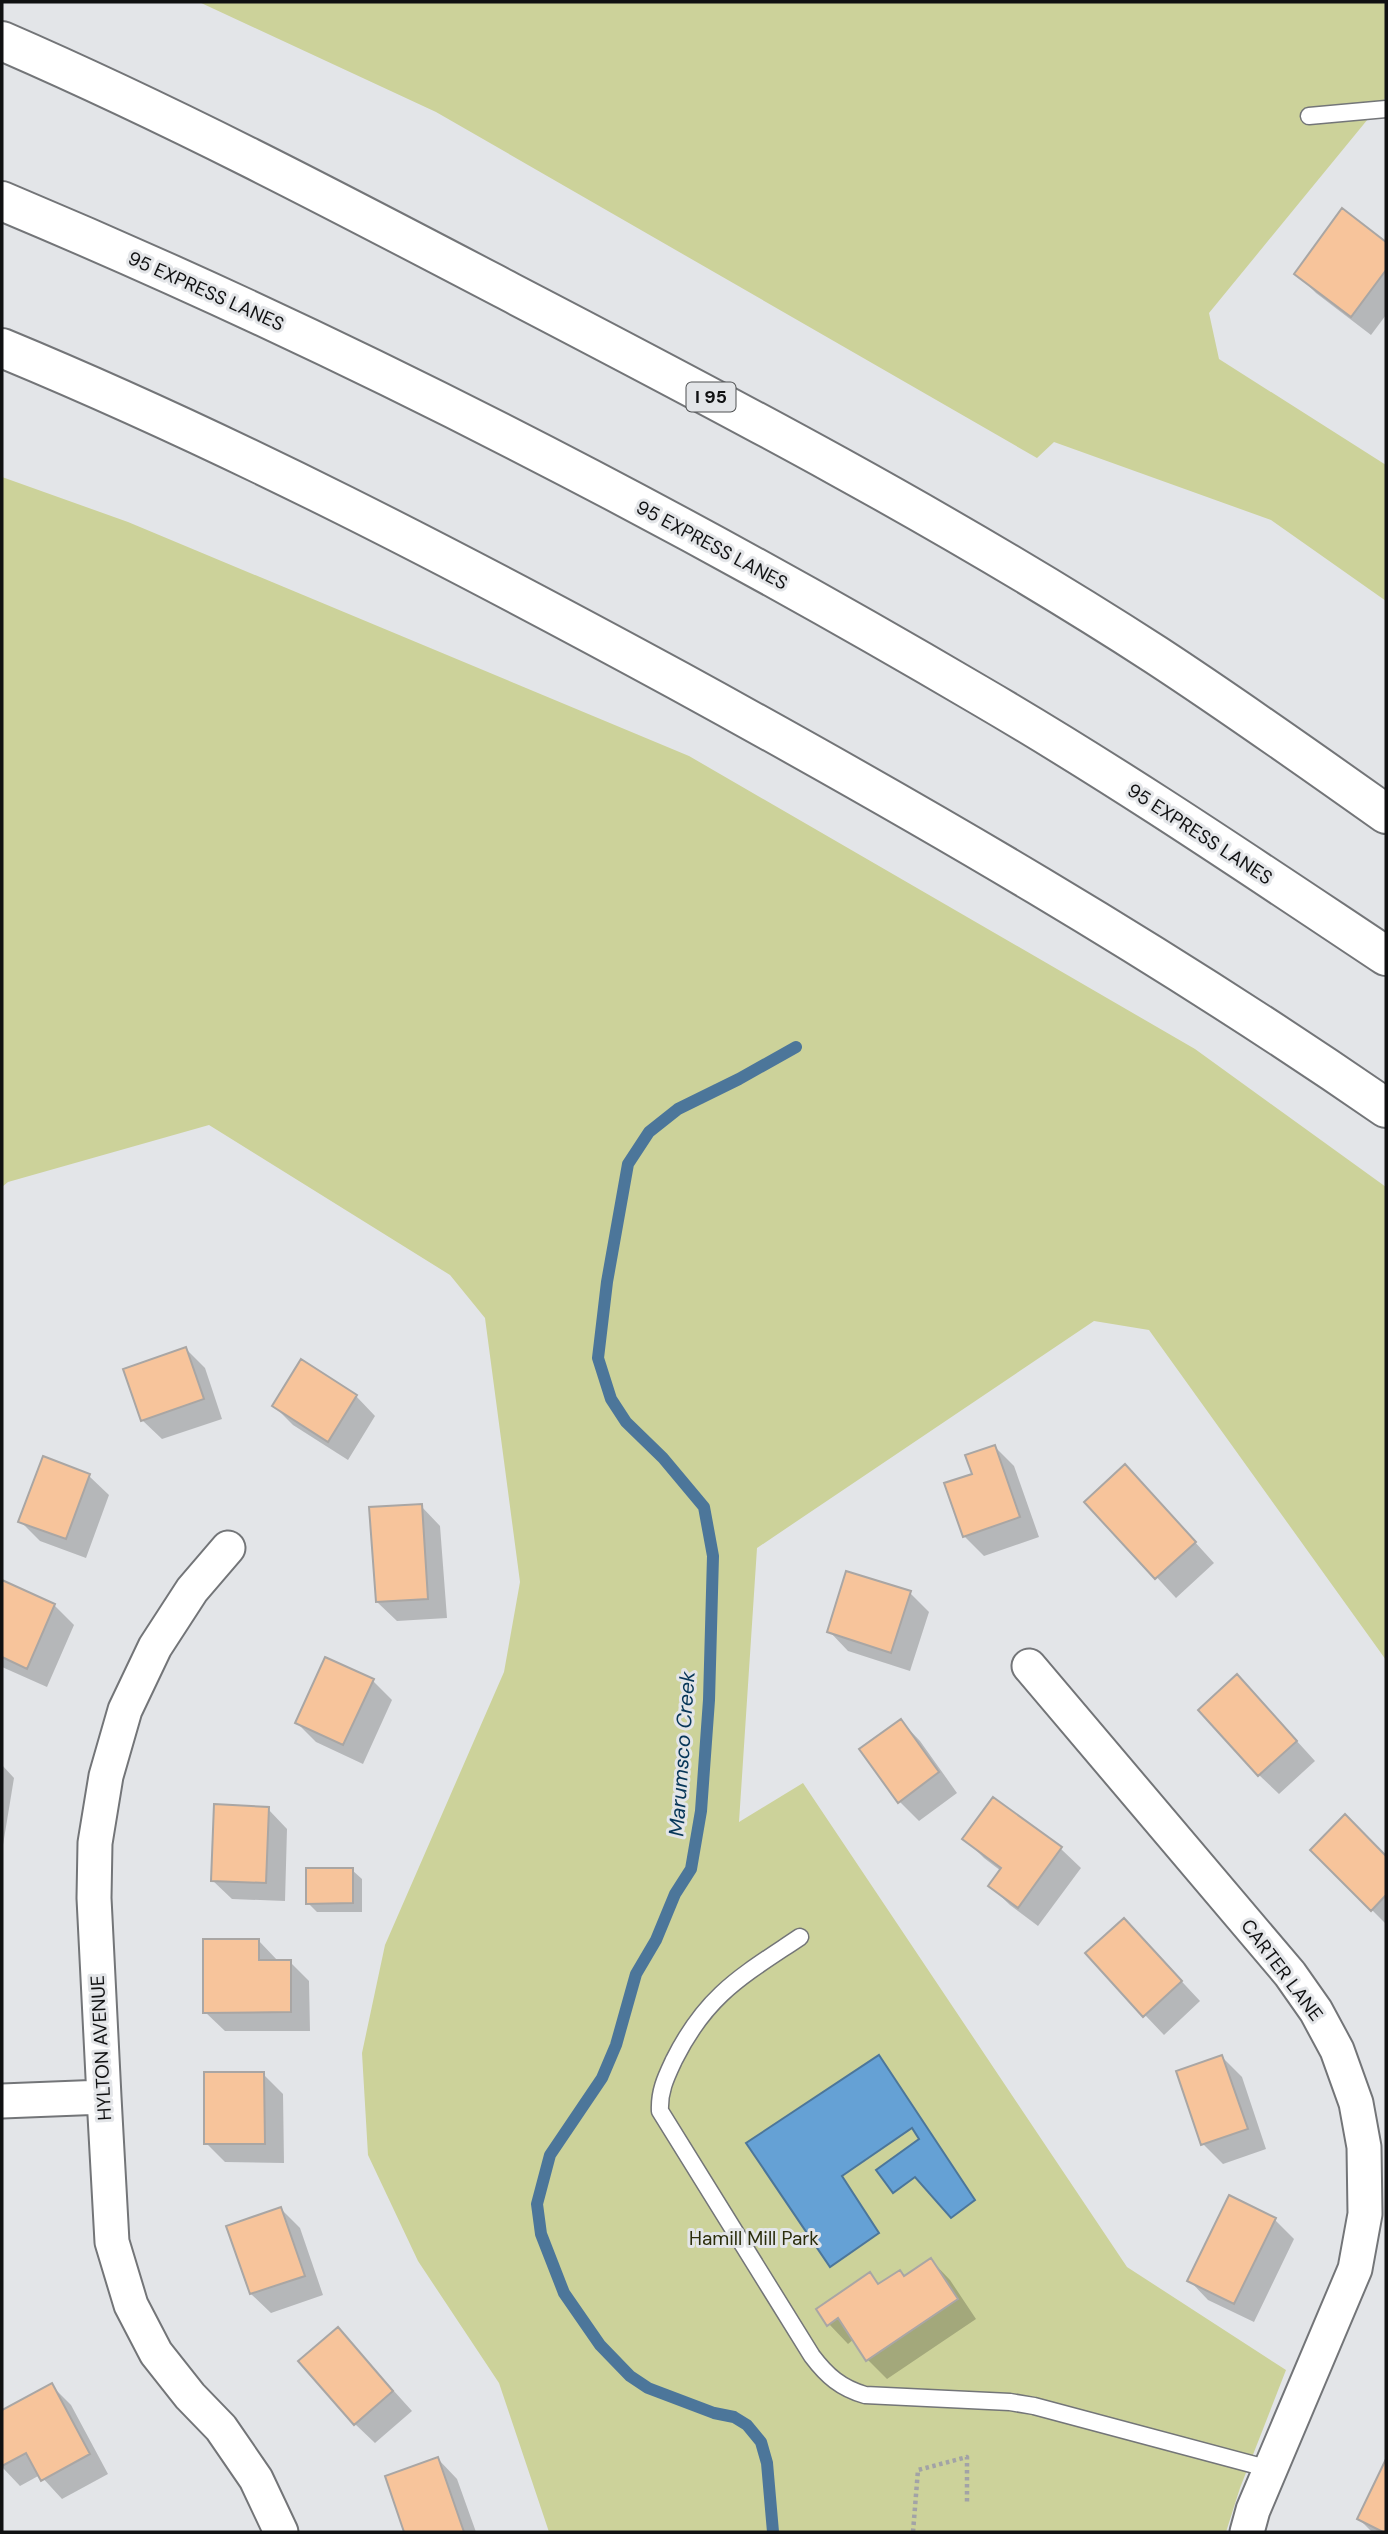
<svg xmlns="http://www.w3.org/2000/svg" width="1388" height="2534" font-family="'DM Sans',sans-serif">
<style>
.green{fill:#ccd29a}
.water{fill:#65a1d5;stroke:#4c769a;stroke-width:2}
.shadow{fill:#0003}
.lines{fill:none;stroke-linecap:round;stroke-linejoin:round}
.stream{stroke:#4c769a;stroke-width:12}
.building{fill:#f7c49b;stroke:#a9a6a4;stroke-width:2}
.service-casing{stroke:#737578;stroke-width:19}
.minor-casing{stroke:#737578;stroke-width:37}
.motorway-casing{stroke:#737578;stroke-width:42}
.path{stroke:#a2a3a6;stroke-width:4.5;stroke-dasharray:3.5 3.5;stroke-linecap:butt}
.service{stroke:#fff;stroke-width:16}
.minor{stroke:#fff;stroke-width:33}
.motorway{stroke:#fff;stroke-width:38}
.labels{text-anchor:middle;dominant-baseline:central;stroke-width:6;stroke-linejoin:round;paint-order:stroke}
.shield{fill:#e3e5e8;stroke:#4f5152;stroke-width:2}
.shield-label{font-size:18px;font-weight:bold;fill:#101112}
.street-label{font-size:19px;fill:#101112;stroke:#e3e5e8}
.park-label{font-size:19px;fill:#2b2d0b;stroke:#e3e5e8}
.water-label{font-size:21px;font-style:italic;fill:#063658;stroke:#e3e5e8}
</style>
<rect width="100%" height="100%" fill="#e3e5e8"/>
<path class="green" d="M199 2H1386V97L1209 313 1219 359 1386 465V601L1271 520 1054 442 1037 458 436 112Z
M2 477 128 522 689 756 1195 1049 1386 1187V1660L1149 1330 1094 1321 757 1548 739 1822 803 1783 1127 2267 1286 2370 1240 2488 1226 2532H549L499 2383 418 2261 368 2155 362 2053 385 1945 504 1672 520 1582 485 1318 450 1275 209 1125 8 1182 2 1187Z"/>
<path class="water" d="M879 2055 975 2200 951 2218 915 2177 893 2193 876 2170 919 2139 912 2128 842 2176 879 2233 830 2267 746 2143Z"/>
<path class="shadow" d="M1343 211 1386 244V315L1371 335 1316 293 1296 273Z
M186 1349 205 1368 222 1419 162 1439 142 1420Z
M356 1396 375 1416 348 1460 293 1425 274 1406Z
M995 1447 1014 1466 1039 1537 984 1556 964 1536 974 1475Z
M44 1458 89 1476 109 1495 86 1558 40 1541 20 1521Z
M1144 1486 1214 1563 1176 1598 1087 1502Z
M421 1506 440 1526 447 1618 397 1621 377 1602Z
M2 1582 54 1605 74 1625 47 1687 2 1667Z
M910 1593 929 1612 910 1671 848 1651 829 1631Z
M372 1680 392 1700 363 1764 316 1742 297 1723Z
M1256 1696 1315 1761 1279 1794 1259 1775Z
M901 1721 920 1741 957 1793 919 1821 899 1801Z
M2 1765 14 1778 2 1851Z
M993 1799 1061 1849 1081 1868 1038 1926 1010 1905 990 1886 1001 1871 984 1858 965 1839Z
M268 1809 287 1829 285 1901 232 1899 212 1880Z
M1345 1817 1386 1858V1924L1312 1850Z
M352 1870 362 1879V1912H317L308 1903Z
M1143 1940 1200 2001 1164 2035 1145 2015Z
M259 1941 278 1961 290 1962 309 1981 310 2031H225L205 2012Z
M1222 2057 1242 2077 1266 2149 1223 2164 1203 2144Z
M263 2074 283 2094 284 2163 225 2162 206 2143Z
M281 2209 300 2228 323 2295 271 2313 251 2294 229 2227Z
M1275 2220 1294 2239 1254 2322 1208 2300 1189 2280Z
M931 2260 950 2280 976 2319 887 2379 868 2360 854 2339 848 2344 829 2324 870 2275 880 2285 905 2278Z
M338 2329 412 2411 375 2443 355 2424Z
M51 2385 71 2405 108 2474 62 2499 40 2475 20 2486 2 2467V2412Z
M438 2459 457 2479 476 2532H406L387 2477Z
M1386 2463V2532H1372L1359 2519Z"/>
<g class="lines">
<path class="stream" d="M773 2532 767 2463 761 2442 747 2425 734 2417 714 2413 648 2388 630 2376 600 2345 564 2293 541 2234 537 2204 550 2155 602 2078 616 2045 636 1974 656 1940 675 1894 691 1869 701 1811 709 1700 713 1556 704 1507 663 1458 626 1422 611 1399 598 1358 607 1282 628 1164 649 1132 678 1109 739 1079 796 1047"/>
</g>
<path class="building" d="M1342 208 1386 242V270L1351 317 1294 274Z
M186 1347 204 1399 141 1421 123 1369Z
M301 1359 357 1395 328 1442 272 1406Z
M995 1445 1020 1517 963 1537 944 1483 972 1474 965 1455Z
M43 1456 90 1474 66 1539 18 1522Z
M1125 1464 1196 1542 1155 1579 1084 1502Z
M422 1504 428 1599 376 1602 369 1507Z
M846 1571 911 1591 891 1653 827 1632Z
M2 1580 55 1604 27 1669 2 1657Z
M325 1657 374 1679 343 1745 295 1723Z
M1237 1674 1297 1741 1258 1776 1198 1710Z
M901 1719 939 1772 898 1803 859 1749Z
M993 1797 1062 1847 1018 1908 988 1886 1001 1868 962 1839Z
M214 1804 269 1807 266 1883 211 1881Z
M1345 1814 1386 1856V1895L1371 1911 1310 1850Z
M306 1868H353V1903L306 1904Z
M1124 1918 1182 1981 1143 2017 1085 1953Z
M203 1939H259V1960H291V2012L203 2013Z
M1222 2055 1248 2129 1201 2145 1176 2071Z
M204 2072H264L265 2144H204Z
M1229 2195 1276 2218 1234 2304 1187 2281Z
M281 2207 305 2276 250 2294 226 2226Z
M931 2258 958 2299 866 2361 838 2318 827 2326 816 2309 870 2272 878 2284 900 2270 904 2276Z
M338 2327 393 2391 354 2425 298 2361Z
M52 2383 90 2454 41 2481 26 2453 2 2466V2410Z
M438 2457 464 2532H404L385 2476Z
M1386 2459V2532H1383L1357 2519Z"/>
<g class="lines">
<g class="service-casing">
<path id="service" d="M1309 116 1386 109
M800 1937C742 1976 707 1994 674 2060 666 2077 659 2091 660 2111L812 2356C827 2376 841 2388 865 2395L1010 2402 1034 2406 1270 2469"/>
</g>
<g class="minor-casing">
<path id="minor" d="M228 1548 192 1590 155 1647 125 1710 106 1776 95 1843 94 1898 104 2097 112 2242 131 2305 156 2353 190 2396 221 2428 256 2479 281 2532
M1029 1666 1290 1974 1316 2011 1337 2050 1356 2103 1364 2147 1365 2214 1355 2269 1253 2510 1247 2532
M2 2101 104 2097"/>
</g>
<g class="motorway-casing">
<path id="motorway" d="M2 41C175 116 342 204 510 292 729 406 949 521 1156 655 1234 706 1310 760 1386 814
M2 201C339 342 664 510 979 695 1118 776 1252 867 1386 956
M2 348C234 444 458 561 679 681 920 813 1160 952 1386 1108"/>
</g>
<path class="path" d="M913 2532 918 2470 967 2457V2503"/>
<use href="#service" class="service"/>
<use href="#minor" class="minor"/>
<use href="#motorway" class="motorway"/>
</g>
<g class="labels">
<rect class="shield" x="686.5" y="382.5" width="49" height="29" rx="5"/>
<g class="shield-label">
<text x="711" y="397">I 95</text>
</g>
<g class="street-label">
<text transform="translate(206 291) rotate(24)">95 EXPRESS LANES</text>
<text transform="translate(712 545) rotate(28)">95 EXPRESS LANES</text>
<text transform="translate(1200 834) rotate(33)">95 EXPRESS LANES</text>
<text transform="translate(1282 1970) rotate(53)">CARTER LANE</text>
<text transform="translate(101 2048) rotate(-93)">HYLTON AVENUE</text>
</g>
<g class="park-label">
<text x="754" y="2238">Hamill Mill Park</text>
</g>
<g class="water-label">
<text transform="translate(682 1754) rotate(-86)">Marumsco Creek</text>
</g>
</g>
<rect width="1388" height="2534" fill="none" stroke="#101112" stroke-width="7"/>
</svg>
